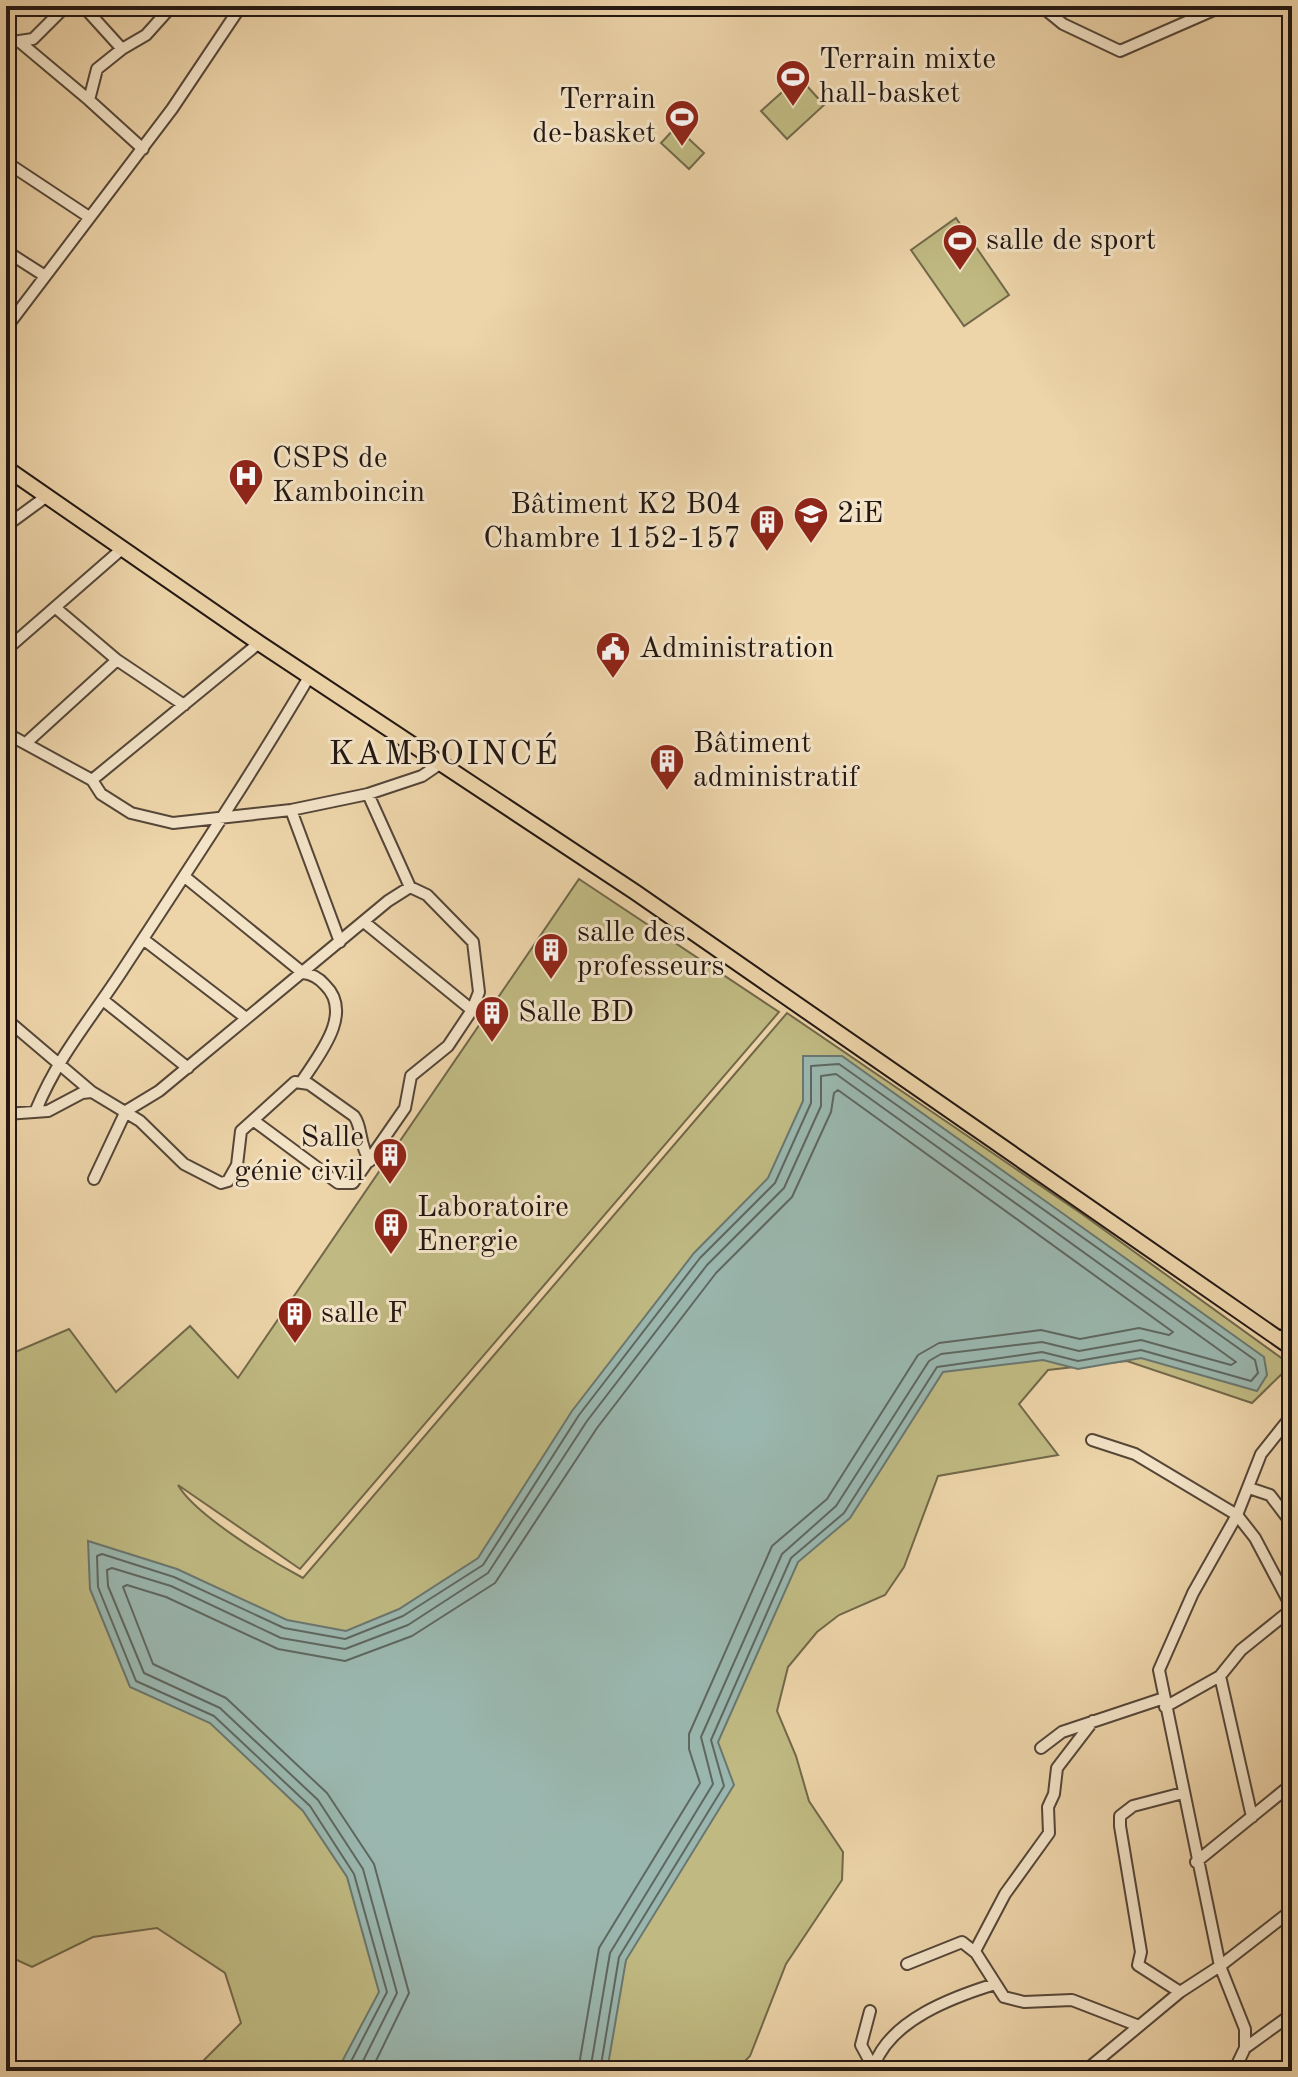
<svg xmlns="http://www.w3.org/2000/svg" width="1298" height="2077" font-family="'Old Standard TT',serif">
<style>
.green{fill:#c0ba82;stroke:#71684a;stroke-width:2}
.water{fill:#9ab7af;stroke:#6a7770;stroke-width:2}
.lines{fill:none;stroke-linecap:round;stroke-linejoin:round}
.shore{stroke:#5e6760;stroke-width:2}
.minor-casing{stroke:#554638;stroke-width:14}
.major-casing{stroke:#221712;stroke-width:18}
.minor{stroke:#f3e3c7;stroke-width:10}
.major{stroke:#edd4a9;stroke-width:14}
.labels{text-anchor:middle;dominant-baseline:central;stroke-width:6;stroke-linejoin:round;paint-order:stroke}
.poi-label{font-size:30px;fill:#221712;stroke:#f3e3c7;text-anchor:start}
.quarter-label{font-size:34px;letter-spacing:2px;fill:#221712;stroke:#f3e3c7}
</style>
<rect width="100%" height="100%" fill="#edd4a9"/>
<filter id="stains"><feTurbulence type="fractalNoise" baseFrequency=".0025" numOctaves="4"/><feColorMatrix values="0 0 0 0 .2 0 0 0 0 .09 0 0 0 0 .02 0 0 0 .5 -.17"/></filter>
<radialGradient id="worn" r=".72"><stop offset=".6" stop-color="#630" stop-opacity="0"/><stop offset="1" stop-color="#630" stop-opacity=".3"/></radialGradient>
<path class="green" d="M799 77 824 105 787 139 761 111Z
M676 127 704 153 689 169 661 143Z
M956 218 1009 295 964 326 911 250Z
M579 879 779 1012 300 1569 178 1485C195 1515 271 1561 303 1578L787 1013 1082 1214 1291 1365 1252 1403 1127 1361 1048 1370 1019 1404 1058 1455 938 1476 904 1567 885 1595 839 1615 817 1632 788 1667 777 1711 796 1756 809 1801 843 1852 842 1880 786 1964 750 2056 735 2071H193L241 2023 225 1973 157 1928 93 1937 32 1967 6 1955V1356L69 1329 116 1392 190 1326 238 1378Z"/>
<path class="water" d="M803 1056H842L1264 1357 1267 1375 1257 1391 1141 1358 1078 1369 1043 1360 943 1372 850 1518 798 1562 718 1742 734 1785 626 1960 607 2071H337L379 1992 347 1877 303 1811 210 1723 130 1687 90 1589 88 1541 177 1569 287 1620 346 1631 399 1609 478 1558 572 1411 694 1253 768 1178 803 1101Z"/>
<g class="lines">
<path class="shore" d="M346 2071 387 1992 354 1874 310 1806 214 1716 136 1681 98 1587 97 1556 102 1554 174 1577 284 1628 345 1639 403 1616 483 1565 579 1415 700 1258 775 1183 811 1103V1066L839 1064 1255 1360 1258 1373 1251 1381 1141 1350 1078 1361 1042 1352 937 1367 844 1513 791 1558 711 1740 724 1786 619 1957 600 2071
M358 2071 397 1993 363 1869 318 1800 220 1708 144 1673 108 1586 107 1570 112 1568 171 1586 281 1638 345 1649 408 1625 488 1573 587 1421 707 1265 784 1188 821 1106V1076L836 1074 1236 1362 1231 1365 1141 1340 1079 1351 1042 1342 941 1354 929 1361 836 1506 782 1554 701 1737 713 1784 610 1953 590 2071
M371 2071 409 1993 374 1864 327 1793 226 1698 153 1664 123 1587 127 1585 166 1597 278 1649 345 1661 412 1636 495 1583 597 1428 716 1273 792 1197 831 1112 834 1093 838 1090 1173 1332 1169 1335 1139 1328 1080 1339 1041 1330 939 1343 918 1355 827 1499 772 1546 689 1734V1749L700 1783 599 1948 578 2071"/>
<g class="minor-casing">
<path id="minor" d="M83 6 122 49 146 35 172 6
M1041 6 1063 24 1120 51 1223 6
M6 23 13 6
M6 43 33 39 66 6
M21 43 89 100
M122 49 97 69 89 100 143 149
M6 162 89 217
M6 251 45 276
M6 328 172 109 241 6
M6 526 47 496
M57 609 117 660 184 705
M6 650 123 548
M6 733 92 780 101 794 131 813 173 823 291 810 368 794 422 776 441 763
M26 743 117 660
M92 780 259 643
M368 794 410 887
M291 810 340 942
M185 877 303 973C313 974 319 978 325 985 354 1013 319 1055 302 1081
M143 939 246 1018
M103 1000 188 1068
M6 1019 92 1092 140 1121 184 1164 221 1183 228 1181 237 1165 241 1131 295 1082 309 1084 354 1116C363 1128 358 1143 370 1161
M36 1110C59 1055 90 1020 122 971 186 873 250 777 309 677
M6 1114 48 1111 82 1093 92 1092
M253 1120 338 1183H353L405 1108 411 1076 448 1046 472 1010 364 922
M94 1179 126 1111 159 1091 388 901 410 887 427 895 473 942 479 992 472 1010
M1278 1339 1292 1329
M1292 1415 1261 1454 1237 1515 1255 1538 1292 1608
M1092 1440 1135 1454 1237 1515 1193 1593 1159 1670 1220 1966 1245 2029V2048L1234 2071
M1249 1488 1270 1495 1292 1524
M1220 1676 1252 1817
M1165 1707 1220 1676 1241 1650 1292 1609
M1041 1748 1062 1732 1164 1698
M1196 1862 1292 1784
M975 1951 1005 1894 1049 1833 1048 1807 1054 1794 1057 1768 1093 1721
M907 1964 962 1942 976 1953 1004 1997 1024 2002 1072 2000 1139 2026
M1180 1992 1138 1965 1141 1952 1120 1826V1816L1133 1806 1183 1793
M870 2011 861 2045 874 2069
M1245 2048 1292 2014
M896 2071 874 2066C890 2020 953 1997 995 1984
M1085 2071 1180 1992 1220 1966 1292 1910"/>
</g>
<g class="major-casing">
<path id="major" d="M6 468 259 643 635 892 1292 1348"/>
</g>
<use href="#minor" class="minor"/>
<use href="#major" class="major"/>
</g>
<defs>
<g id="stadium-pin" transform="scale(1.8)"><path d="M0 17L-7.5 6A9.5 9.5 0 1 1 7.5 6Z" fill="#8f2418" stroke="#f3e3c7"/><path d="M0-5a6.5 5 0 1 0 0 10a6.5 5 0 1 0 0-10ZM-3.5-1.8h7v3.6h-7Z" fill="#fff"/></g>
<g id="hospital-pin" transform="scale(1.8)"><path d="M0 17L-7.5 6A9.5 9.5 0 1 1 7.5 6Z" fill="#8f2418" stroke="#f3e3c7"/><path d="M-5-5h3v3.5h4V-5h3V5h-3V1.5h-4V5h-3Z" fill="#fff"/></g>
<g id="university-pin" transform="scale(1.8)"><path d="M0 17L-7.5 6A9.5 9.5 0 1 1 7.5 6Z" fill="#8f2418" stroke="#f3e3c7"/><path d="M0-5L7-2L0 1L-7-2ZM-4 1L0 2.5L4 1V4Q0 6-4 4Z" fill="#fff"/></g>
<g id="building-pin" transform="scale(1.8)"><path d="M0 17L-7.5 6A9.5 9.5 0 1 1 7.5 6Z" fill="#8f2418" stroke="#f3e3c7"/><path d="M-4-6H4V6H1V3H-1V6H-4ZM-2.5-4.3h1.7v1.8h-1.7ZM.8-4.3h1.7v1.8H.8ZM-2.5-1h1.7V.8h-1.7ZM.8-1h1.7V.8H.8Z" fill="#fff"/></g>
<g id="civic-pin" transform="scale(1.8)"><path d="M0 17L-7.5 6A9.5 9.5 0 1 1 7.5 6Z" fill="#8f2418" stroke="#f3e3c7"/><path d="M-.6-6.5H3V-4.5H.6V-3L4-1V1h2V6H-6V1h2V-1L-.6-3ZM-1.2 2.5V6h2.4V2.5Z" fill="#fff"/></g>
</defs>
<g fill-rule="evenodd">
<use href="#stadium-pin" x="793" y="77"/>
<use href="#stadium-pin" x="682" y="117"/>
<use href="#stadium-pin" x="960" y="241"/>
<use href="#hospital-pin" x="246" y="476"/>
<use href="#university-pin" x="811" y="514"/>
<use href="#building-pin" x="767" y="522"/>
<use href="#civic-pin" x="613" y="649"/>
<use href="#building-pin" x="667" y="761"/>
<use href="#building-pin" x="551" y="950"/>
<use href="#building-pin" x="492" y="1013"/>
<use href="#building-pin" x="390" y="1155"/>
<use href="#building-pin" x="391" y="1225"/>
<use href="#building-pin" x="295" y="1314"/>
</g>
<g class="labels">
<g class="poi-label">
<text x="819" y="60">Terrain mixte<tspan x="819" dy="34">hall-basket</tspan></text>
<text x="656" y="100" text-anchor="end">Terrain<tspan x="656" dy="34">de-basket</tspan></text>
<text x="986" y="241">salle de sport</text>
<text x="272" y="459">CSPS de<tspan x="272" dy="34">Kamboincin</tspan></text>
<text x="741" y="505" text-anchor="end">Bâtiment K2 B04<tspan x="741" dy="34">Chambre 1152-157</tspan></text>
<text x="837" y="514">2iE</text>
<text x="639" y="649">Administration</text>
<text x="693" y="744">Bâtiment<tspan x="693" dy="34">administratif</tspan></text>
<text x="577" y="933">salle des<tspan x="577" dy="34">professeurs</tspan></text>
<text x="518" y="1013">Salle BD</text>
<text x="364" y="1138" text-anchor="end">Salle<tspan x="364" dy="34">génie civil</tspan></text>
<text x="417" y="1208">Laboratoire<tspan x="417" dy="34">Energie</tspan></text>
<text x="321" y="1314">salle F</text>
</g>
<g class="quarter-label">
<text x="444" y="755">KAMBOINCÉ</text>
</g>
</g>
<rect width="1298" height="2077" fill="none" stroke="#edd4a9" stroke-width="32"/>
<rect x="8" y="8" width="1282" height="2061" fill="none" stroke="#221712" stroke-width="4"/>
<rect x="16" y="16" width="1266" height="2045" fill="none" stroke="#221712" stroke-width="2"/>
<rect width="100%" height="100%" filter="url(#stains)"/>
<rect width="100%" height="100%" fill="url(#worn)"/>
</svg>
